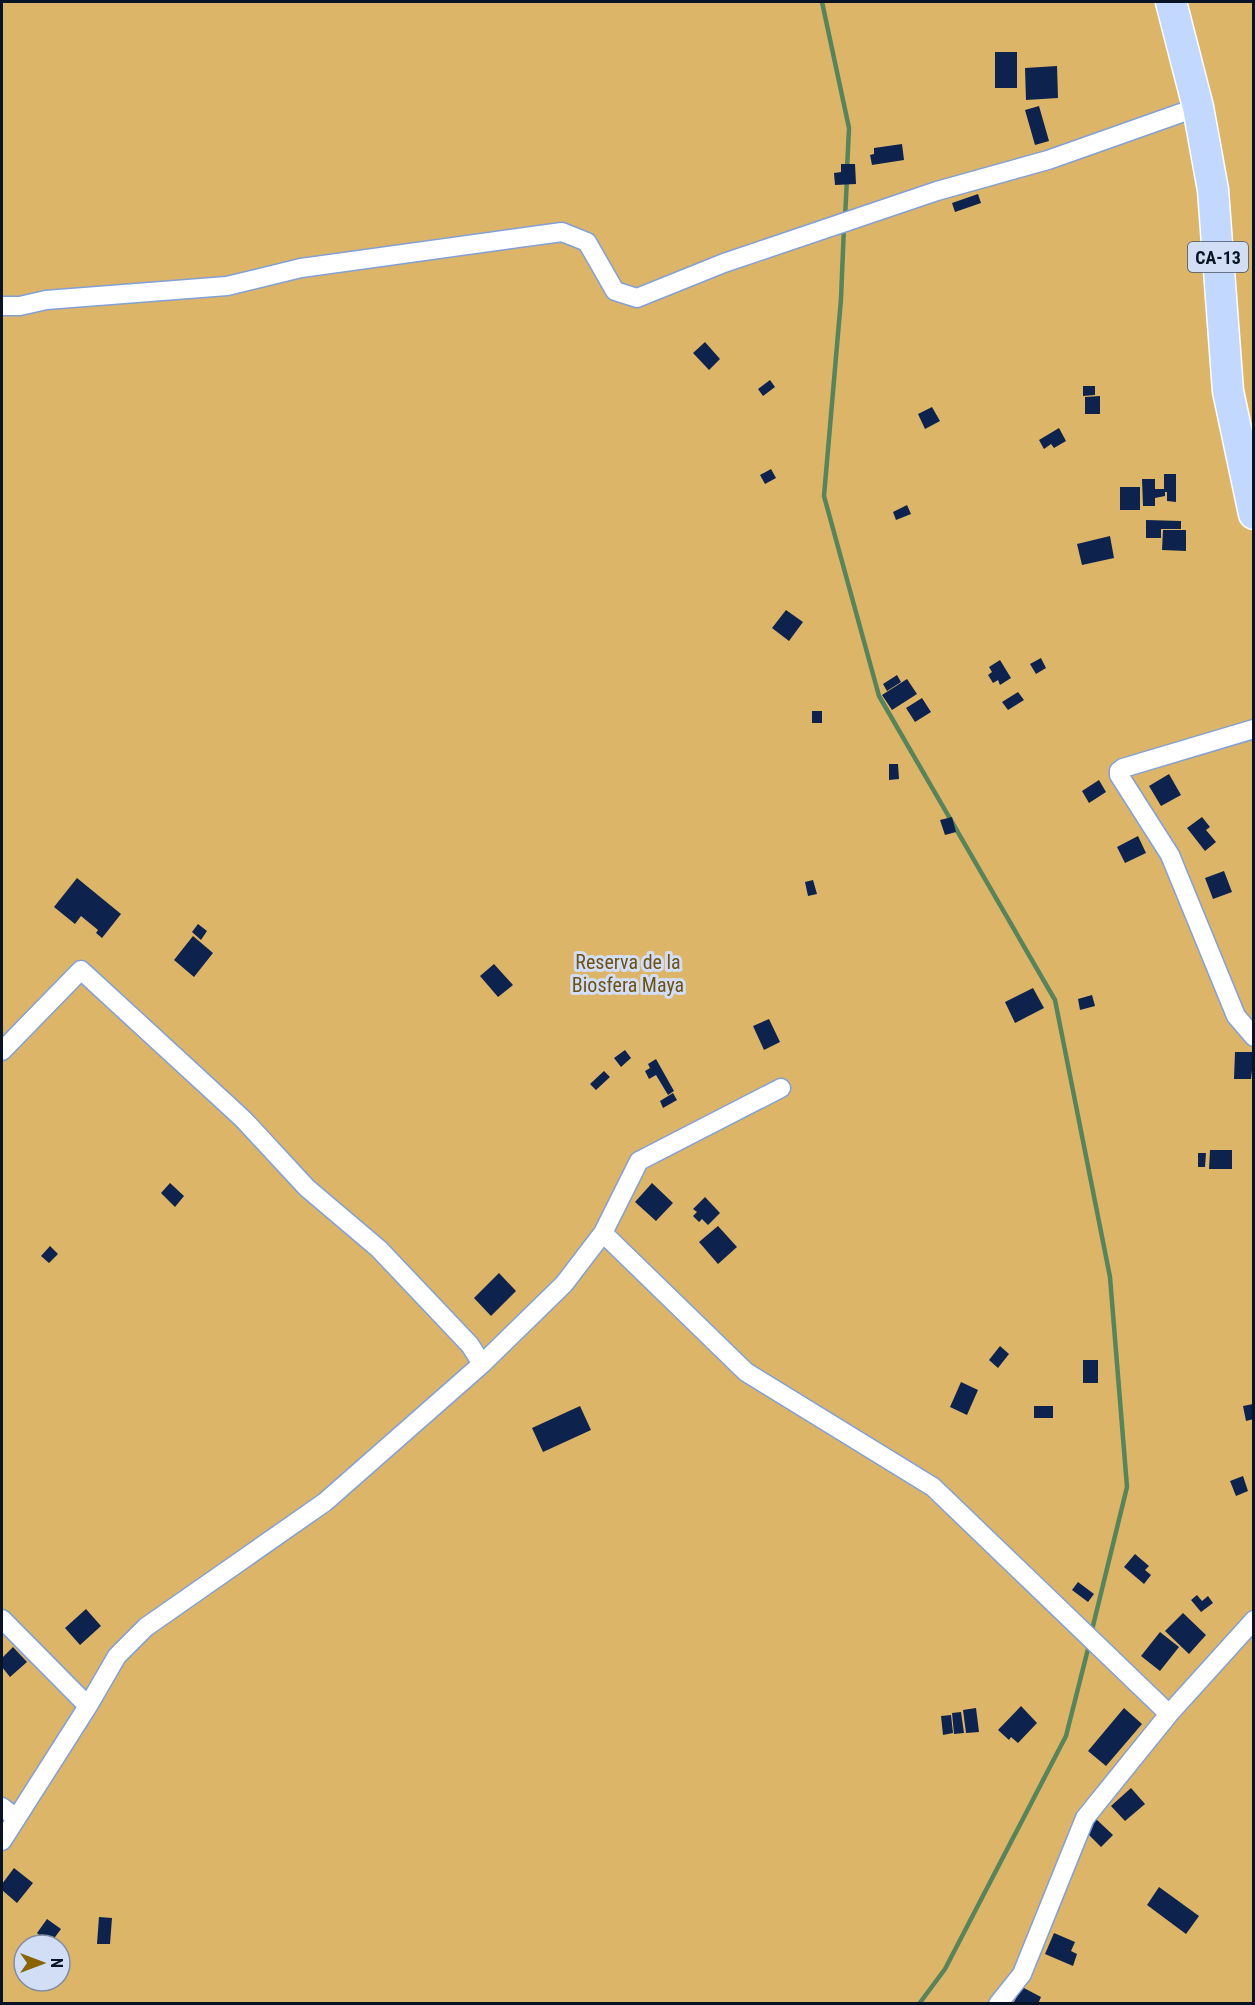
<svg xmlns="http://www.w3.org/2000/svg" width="1255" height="2005" font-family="'Roboto Condensed',sans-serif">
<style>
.green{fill:#ddb569;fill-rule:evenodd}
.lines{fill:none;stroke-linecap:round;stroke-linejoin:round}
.stream{stroke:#57845b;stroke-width:4.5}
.building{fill:#0d234e}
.minor-casing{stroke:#83a0d5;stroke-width:21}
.trunk-casing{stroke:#fff;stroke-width:33}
.minor{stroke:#fff;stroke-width:18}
.trunk{stroke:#c3d8fe;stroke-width:30}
.labels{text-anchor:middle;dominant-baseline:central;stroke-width:6;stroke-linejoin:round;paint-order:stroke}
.shield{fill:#d2def5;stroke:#455064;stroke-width:1.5}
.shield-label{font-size:18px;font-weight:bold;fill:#091326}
.park-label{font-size:20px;fill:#6f5213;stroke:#d2def5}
</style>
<rect width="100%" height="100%" fill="#b9d2fe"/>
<path class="green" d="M2 2H1253V2003L2 2004ZM24 1945H60V1981H24Z"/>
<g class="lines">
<path class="stream" d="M822 2 849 128 847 170
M845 218 847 178
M844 226 841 299 824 496 879 696 1055 1000 1110 1277 1127 1487 1091 1634
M919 2004 945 1969 1066 1736 1089 1645"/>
</g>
<path class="building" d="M995 52H1017V88H995Z
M1057 66 1058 98 1026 100 1025 68Z
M1039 106 1049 141 1035 145 1025 110Z
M902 144 904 160 872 165 870 155 874 154V148Z
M841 164H855L856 184 835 185 834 173 841 172Z
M978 194 981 203 955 212 952 203Z
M705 342 720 359 709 370 693 353Z
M770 380 775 387 763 396 758 389Z
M1083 386H1095V395L1083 396Z
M1100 396V414H1085V397Z
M932 407 940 421 925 429 918 414Z
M1059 428 1066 441 1054 448 1051 444 1044 449 1039 440Z
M771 469 776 478 765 484 760 475Z
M1164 474H1176V502L1167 501V492H1165V496L1155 498V506H1143L1142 479H1155V489H1164Z
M1120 487H1140V510H1120Z
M907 505 911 514 896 520 893 512Z
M1146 520 1181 521V529H1161V538H1146Z
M1163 530H1186V551L1162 550Z
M1110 536 1114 558 1082 565 1077 544Z
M786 610 803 622 789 641 772 628Z
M1041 658 1046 668 1036 674 1030 664Z
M1000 660 1011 678 1000 685 998 680 993 683 988 675 992 672 989 667Z
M897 675 901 682 887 691 883 684Z
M907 679 917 694 892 710 882 695Z
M1018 692 1024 700 1008 710 1002 702Z
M922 698 931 712 915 722 906 708Z
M812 711H822V723H812Z
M889 764H898L899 779 889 780Z
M1169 774 1181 795 1161 806 1149 786Z
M1099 780 1106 792 1089 803 1082 791Z
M952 817 956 832 945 835 940 820Z
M1202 817 1210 827 1206 830 1216 842 1205 851 1187 828Z
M1138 836 1146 853 1125 863 1117 847Z
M1224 871 1232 892 1213 899 1205 878Z
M77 878 121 914 102 938 96 933 98 930 81 916 75 924 54 907Z
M813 880 817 894 808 896 805 882Z
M198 924 207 931 201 940 192 932Z
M193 936 213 953 194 977 174 960Z
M494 964 513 985 498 997 480 976Z
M1033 988 1044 1008 1015 1023 1005 1002Z
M1092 995 1095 1006 1080 1010 1078 999Z
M769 1019 780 1042 764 1050 753 1026Z
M625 1050 631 1058 621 1067 614 1058Z
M1235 1052H1254L1251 1079H1234Z
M656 1059 674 1091 668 1095 656 1075 649 1079 645 1071 650 1068 648 1064Z
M604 1071 610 1077 596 1090 590 1084Z
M673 1093 677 1100 663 1108 660 1101Z
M1210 1150H1232V1169H1209Z
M1198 1153H1206L1205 1167H1198Z
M170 1183 184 1196 175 1207 161 1193Z
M652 1183 673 1203 656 1221 635 1202Z
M705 1197 720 1213 708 1225 702 1219 699 1222 693 1216 697 1212 693 1209Z
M718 1226 737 1247 718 1264 699 1242Z
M50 1246 58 1254 49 1263 41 1256Z
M499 1273 516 1291 491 1316 474 1298Z
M1000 1346 1009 1354 998 1368 989 1360Z
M1083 1360H1098V1383H1083Z
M961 1382 978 1390 967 1415 950 1407Z
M1253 1404 1254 1419 1246 1421 1243 1406Z
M580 1406 591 1430 543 1452 532 1428Z
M1034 1406H1053V1418H1034Z
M1243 1476 1248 1491 1236 1496 1230 1481Z
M1135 1554 1149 1566 1145 1570 1151 1575 1144 1584 1124 1567Z
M1078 1582 1094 1594 1088 1602 1072 1590Z
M1197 1595 1202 1601 1208 1596 1213 1603 1201 1612 1191 1600Z
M86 1609 101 1626 80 1645 65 1628Z
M1183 1613 1206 1635 1189 1654 1165 1631Z
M1160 1632 1179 1647 1160 1671 1141 1656Z
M13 1647 27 1662 10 1677 2 1667V1658Z
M1021 1706 1037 1723 1018 1743 1011 1737 1009 1740 998 1730Z
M976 1708 979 1732 966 1733 963 1710Z
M1124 1708 1142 1724 1106 1766 1088 1751Z
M961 1712 964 1733 954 1734 952 1713Z
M951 1715 953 1733 943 1735 941 1716Z
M1131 1788 1145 1804 1125 1821 1111 1806Z
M1096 1819 1113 1835 1101 1847 1085 1831Z
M14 1868 33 1883 17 1903 2 1890V1884Z
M1159 1887 1199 1916 1186 1934 1147 1905Z
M99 1917 112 1918 110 1944H97Z
M47 1919 61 1929 50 1944 37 1933Z
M1054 1933 1075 1942 1071 1951 1077 1954 1073 1966 1045 1954Z
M1022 1987 1041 1997 1038 2004H1017L1014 2002Z"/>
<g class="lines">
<g class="minor-casing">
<path id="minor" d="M2 306H20L46 300 227 286 301 268 562 232 587 242 615 291 637 298 724 263 937 191 1048 160 1198 107
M1254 729 1123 768 1119 771V775L1170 855 1236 1016 1254 1037
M2 1051 81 970 243 1119 307 1188 379 1249 470 1345 482 1364
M603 1233 746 1372 933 1487 1169 1714
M2 1619 88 1706
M2 1807 16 1818
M2 1841 88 1706 117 1656 146 1627 325 1502 482 1364 564 1284 603 1233 639 1161 781 1088
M998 2004 1022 1974 1085 1818 1169 1714 1254 1620"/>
</g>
<g class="trunk-casing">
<path id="trunk" d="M1171 2 1198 107 1213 190 1228 391 1254 514"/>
</g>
<use href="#minor" class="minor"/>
<use href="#trunk" class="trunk"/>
</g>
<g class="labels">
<rect class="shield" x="1188" y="242" width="60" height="30" rx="4.5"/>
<g class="shield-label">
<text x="1218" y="257">CA-13</text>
</g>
<g class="park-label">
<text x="628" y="962">Reserva de la<tspan x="628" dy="23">Biosfera Maya</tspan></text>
</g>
</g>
<rect width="1255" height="2005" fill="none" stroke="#091326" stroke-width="6"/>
<g transform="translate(42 1963) rotate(90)"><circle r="28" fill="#d2def5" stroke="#828da2" stroke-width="1.5"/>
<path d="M0-4.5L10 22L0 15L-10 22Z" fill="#8a6403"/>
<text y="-9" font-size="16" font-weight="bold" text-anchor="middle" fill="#091326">N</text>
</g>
</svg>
